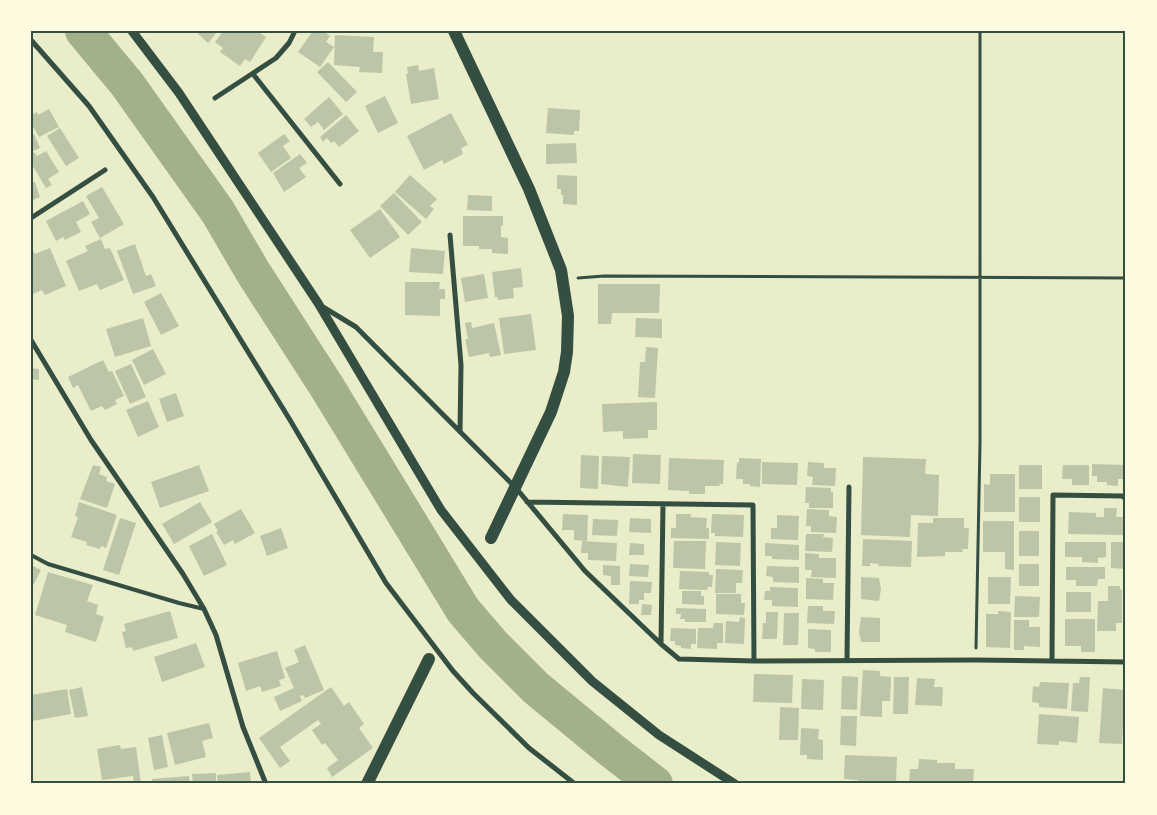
<svg xmlns="http://www.w3.org/2000/svg" width="1157" height="815" font-family="Signika,sans-serif">
<style>
.lines{fill:none;stroke-linecap:round;stroke-linejoin:round}
.river{stroke:#a3b18a;stroke-width:36}
.building{fill:#bcc5a7}
.path{stroke:#344e41;stroke-width:3}
.service{stroke:#344e41;stroke-width:4}
.minor{stroke:#344e41;stroke-width:5}
.tertiary{stroke:#344e41;stroke-width:9}
.primary{stroke:#344e41;stroke-width:12}
.neatline{fill:none;stroke:#344e41;stroke-width:2}
</style>
<rect width="100%" height="100%" fill="#e9edc9"/>
<g class="lines">
<path class="river" d="M83 31 127 84 218 212 253 272 327 387 463 610 493 645 536 688 610 749 655 784"/>
</g>
<path class="building" d="M195 31H218L208 43Z
M223 31H257L266 37 250 62 245 59 240 66 220 52 223 48 215 42Z
M313 31H323L330 36 326 42 334 47 320 67 298 52Z
M335 35 374 37 373 52H383L382 73 359 72 360 67 334 65Z
M328 62 357 92 346 102 317 72Z
M418 65 419 71 434 68 439 99 411 104 406 74 408 73 407 67Z
M385 96 398 123 378 133 365 106Z
M329 97 343 114 324 130 318 122 311 127 304 119Z
M548 108 580 110 579 131H574V135L546 133Z
M49 109 59 127 39 137 31 123V115L37 112 38 115Z
M451 113 468 145 461 148 463 154 444 164 442 160 424 170 407 136Z
M346 115 359 131 339 147 334 141 331 143 327 138 323 142 320 137Z
M60 128 79 158 66 166 47 136Z
M34 134 40 148 31 152V136Z
M284 134 290 141 283 146 291 158 271 172 258 153Z
M576 143 577 163 546 164V144Z
M46 151 59 172 48 179 52 185 46 188 31 163V154L34 152 37 156Z
M300 154 307 163 299 168 306 177 284 192 273 173Z
M410 175 437 199 430 206 434 209 426 219 395 192Z
M557 175 577 176V205L563 204V195H561V189H557Z
M35 182 40 197 31 201V183Z
M102 187 124 224 100 238 91 222 99 218 86 196Z
M394 193 422 222 408 235 380 206Z
M468 195 492 196V211L467 210Z
M83 201 90 214 76 222 81 232 65 240 63 237 56 241 46 221Z
M380 209 400 237 370 258 350 230Z
M463 216H503V226L501 225V237L508 238V254L492 253V249H479V246H463Z
M101 239 105 249 110 248 124 280 100 290 97 284 79 291 66 261 88 251 85 246Z
M135 244 146 276 151 274 156 286 133 294 117 251Z
M31 247 35 254 50 248 66 286 45 295 42 290 31 295Z
M411 248 445 251 443 274 409 272Z
M521 268 523 287 513 288 514 298 498 300 497 297H495L492 272Z
M484 274 488 298 465 302 461 278Z
M405 282H440L439 289H445V299H440V316L405 315Z
M598 284H660L659 313H612L611 324H598Z
M161 293 179 326 161 335 144 302Z
M531 314 536 350 504 354 499 318Z
M143 318 151 346 115 357 106 329Z
M636 318 662 319V338L635 337Z
M471 322 472 328 494 323 501 355 490 357 489 353 469 357 465 339H468L465 323Z
M646 347 658 348 655 398 638 397 640 362H645Z
M153 349 166 374 144 385 132 360Z
M103 360 109 372 112 371 124 396 115 400 117 404 105 410 102 406 91 411 78 385 73 388 68 377Z
M131 364 146 397 130 404 115 371Z
M31 368 39 369V380L31 379Z
M176 393 184 416 167 422 159 399Z
M148 401 159 427 138 437 126 410Z
M657 402V430H648V438L623 439V431L603 432 602 404Z
M633 454 661 455 660 484 632 483Z
M581 455 599 456 598 489 580 488Z
M602 456 630 457 628 487 601 484Z
M863 457 926 459 925 474 939 475 938 516 911 515 910 537 861 535Z
M669 458 724 460 723 484H719L720 486H705V494H689V491L668 490Z
M739 458 761 459 760 487 750 486V484H743V479H736L737 462 739 463Z
M762 462 798 463 797 485 762 484Z
M808 462 824 463V468H836L835 486 812 485 813 477 807 476Z
M1092 464 1125 465 1124 479H1118V486L1107 485V482H1097V476H1092Z
M93 465 101 467 99 474 107 477 106 481 115 484 107 508 80 499Z
M199 465 209 491 160 508 151 482Z
M1019 465H1042V489H1019Z
M1063 465H1089V485H1072V479H1062Z
M990 474H1015V512H984V484L990 485Z
M806 487 831 488V492H833V508H809V503H805Z
M1019 497H1040V522H1019Z
M79 502 117 515 106 548 101 546 100 549 86 545 87 542 71 537 78 517 75 516Z
M200 502 212 522 174 544 162 524Z
M1104 508H1117L1116 517H1126V535L1068 534 1069 512 1096 513V517H1104Z
M241 509 255 533 235 544 233 540 224 545 216 532 218 531 214 524Z
M807 509 829 510V516L837 517 836 533 811 532V526H806Z
M563 514 588 515 587 541 574 540V530H562Z
M676 514H691L690 517 707 518 706 528H709V539L671 538V528H676Z
M712 514 744 515 743 537 715 536V533H711Z
M777 515 799 516 798 540 771 539V528H777Z
M120 518 136 523 119 575 103 570Z
M630 518 651 519V533L629 532Z
M933 518H964V528H969L968 549H962L963 552H945V556L917 557 918 523H933Z
M593 519 618 520 617 536 592 535Z
M983 521H1014V570L1005 569V552H983Z
M281 528 288 548 267 556 260 536Z
M1019 531H1039V556H1019Z
M212 534 227 565 204 576 189 546Z
M806 534H824L823 537 833 538 832 552 805 551Z
M863 539 912 541 911 567 878 566 879 564 870 563V566H862Z
M582 541 617 543 616 561 588 560V553H581Z
M674 541H706L705 569 673 568Z
M716 542 741 543 740 566 715 565Z
M1065 542H1106V557L1098 558V563L1082 562V557H1065Z
M1111 542H1126V569L1111 568Z
M630 543 644 544V555H629Z
M765 543 799 545V560L772 559V556H765Z
M805 553 819 554V558H836V578L811 577 812 570H805Z
M630 564 649 565 648 577 629 576Z
M1019 564H1039V586H1019Z
M31 565 41 570 34 584 31 582Z
M603 565 620 566V585H611V576L603 575Z
M767 566 799 567V583L773 582V577L766 576Z
M1066 567H1105V579H1098L1097 586H1076V580H1066Z
M716 569 743 570 742 583H736V593H715Z
M680 571 709 572V575H713L712 587H708L707 590 679 589Z
M48 572 93 585 87 601 98 605 96 614 104 617 96 642 65 632 67 625 35 615Z
M861 577 879 578 881 589 879 601 861 599Z
M988 577H1011L1010 604H988Z
M806 578 823 579V583H834L833 600 806 599Z
M630 581 652 582 651 593H644V600H639V604H629Z
M1108 586H1120V589L1122 590V623H1116V631H1097L1098 601H1108Z
M770 587 798 588V607L772 606V600H764L765 591H770Z
M682 591H701V596H704V605L682 604Z
M1066 592H1091V612H1066Z
M716 594H741V603H745L744 615 716 614Z
M1015 596 1040 597 1039 617H1014Z
M642 604 652 605 651 615H641Z
M808 606H823V611H835L834 624 807 623Z
M676 608 706 609V622H685V619H680L681 614H676Z
M170 611 178 638 133 651 132 647 126 648 122 632 126 631 124 624Z
M998 611 1011 612 1010 648 986 647V614H998Z
M766 612H778L777 639H762L763 623H766Z
M784 613H799L798 645H783Z
M740 617 745 618 744 644 725 643 726 621 739 622Z
M861 617 880 618V642H861L859 632Z
M1065 619H1095V652H1081V646H1065Z
M1014 620H1029V627H1040V647L1024 646V650H1014Z
M714 623H723V643H717V649L697 648 698 628H713Z
M671 628 696 629V644H691V649L681 648V646L675 645V641H670Z
M808 629 831 630V652H815V649L808 648Z
M196 643 205 667 162 682 154 657Z
M305 645 324 690 305 698 303 695 300 696 302 701 280 711 274 697 294 688 285 668 299 662 294 650Z
M277 651 285 678 279 680 281 686 262 692 260 686 246 691 238 663Z
M863 670 880 671V676L891 677 890 701H882V717L860 716Z
M754 674 793 675 792 703 753 702Z
M842 676 858 677 857 710 841 709Z
M894 677H909L908 714H893Z
M1080 677H1090L1088 712 1071 711 1073 683H1079Z
M917 678 935 679 934 687H943L942 706 915 705Z
M802 679 824 680 823 710 801 709Z
M1040 682 1069 683 1067 709 1039 707V703L1032 702 1033 686 1039 687Z
M82 687 88 716 75 718 69 690Z
M331 687 344 706 349 702 364 724 359 728 373 748 332 777 327 768 338 760 325 743 322 745 312 730 321 724 318 720 280 747 290 761 280 768 259 738Z
M1103 688 1125 690 1122 744 1099 743Z
M67 689 71 714 32 721 31 695Z
M780 707 799 708 798 740H779Z
M1039 714 1079 717 1077 743 1059 741V745L1037 744Z
M841 716H857L856 746 840 745Z
M209 723 213 738 202 741 206 757 175 765 167 733Z
M801 728 819 729 818 739 823 740V760L807 759V755H800Z
M162 735 168 767 154 770 148 738Z
M120 745 121 749 136 747 141 784H134L133 776 102 780 97 749Z
M845 755 897 757 896 784H858V780L844 779Z
M919 759 937 760V763H955V769H974L973 784H909L910 769H918Z
M250 772 251 784H218L217 775Z
M216 773V784H193L192 774Z
M189 776 190 784H152V779Z"/>
<g class="lines">
<path class="path" d="M578 278 604 276 1126 278
M976 648 980 443V31"/>
<path class="service" d="M31 555 48 564 179 603 204 609"/>
<path class="minor" d="M31 40 89 106 153 197 290 420 386 583 453 671 473 693 529 748 575 784
M253 74 340 184
M215 98 276 58 289 43 295 31
M31 218 105 170
M450 235 461 365 460 432
M323 307 356 327 516 488 585 571 661 644 679 659 754 661 976 660 1126 662
M31 340 91 440 183 574 204 609 216 635 243 727 266 784
M527 502 753 505 754 661
M661 644 663 504
M847 659 849 487
M1052 661 1053 495 1122 496 1126 499"/>
<path class="tertiary" d="M132 31 179 93 318 303 441 510 511 600 592 681 659 735 735 784"/>
<path class="primary" d="M454 31 529 189 561 270 568 316 567 352 564 372 551 412 491 538
M367 784 429 659"/>
</g>
<rect width="1157" height="815" fill="none" stroke="#fefae0" stroke-width="65"/>
<rect x="32" y="32" width="1092" height="750" class="neatline"/>
</svg>
